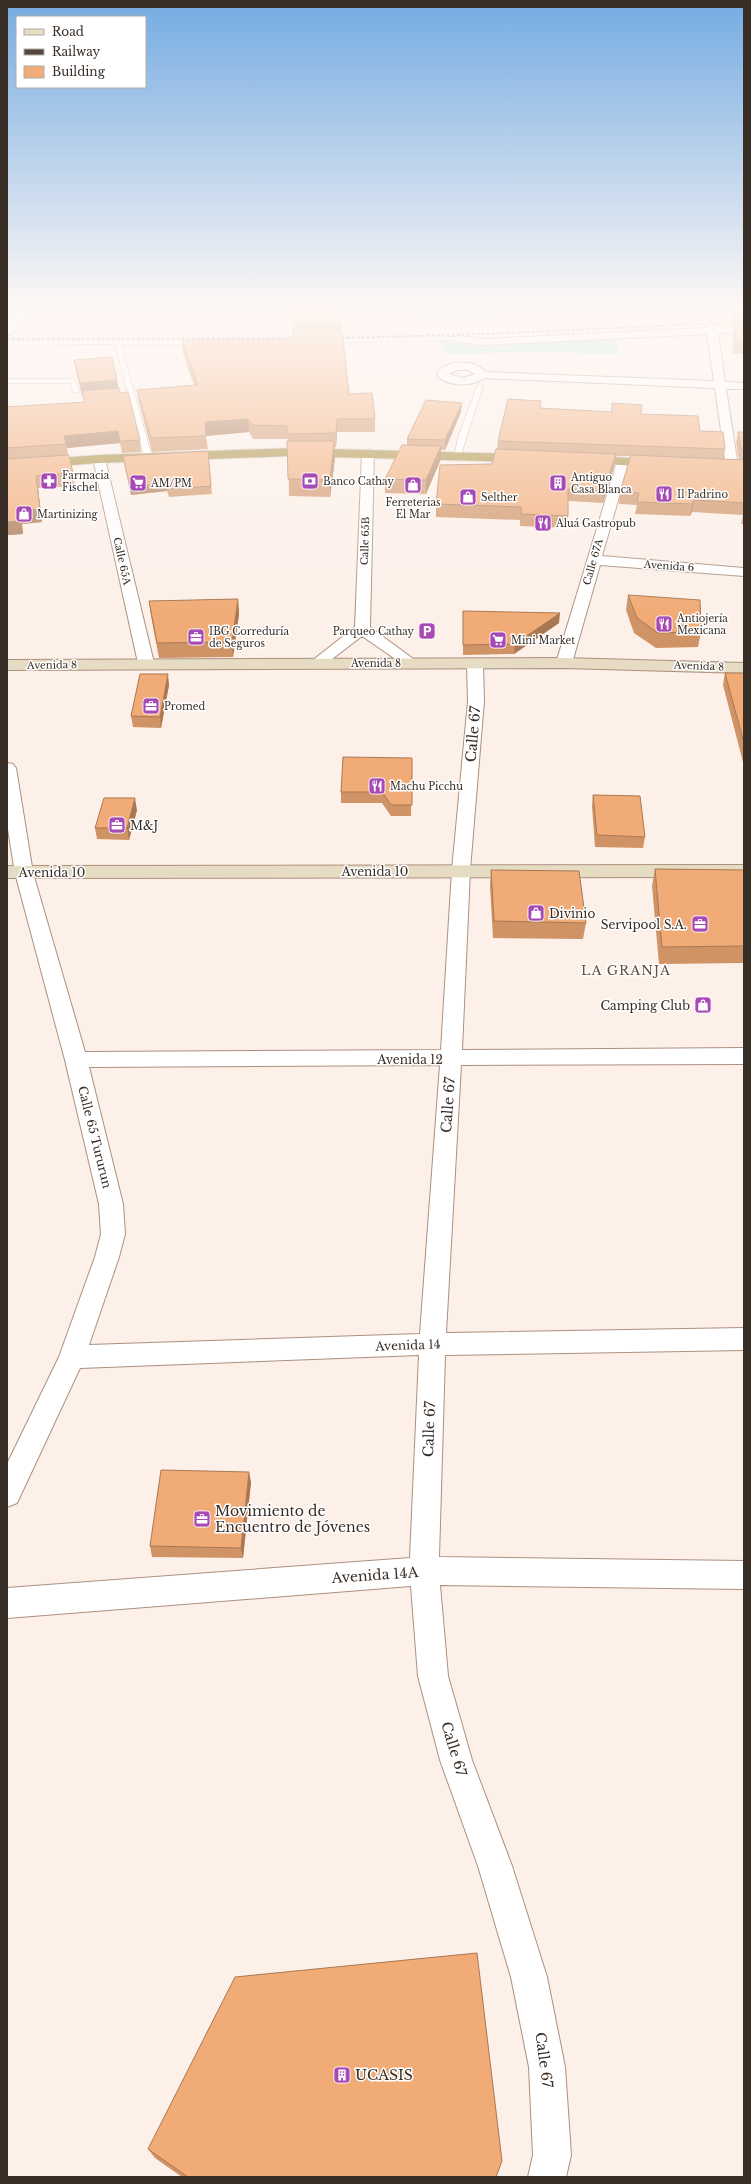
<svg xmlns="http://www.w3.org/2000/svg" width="751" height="2184" font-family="'Libre Baskerville',serif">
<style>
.education{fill:#fce2dd}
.green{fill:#a2ecc6}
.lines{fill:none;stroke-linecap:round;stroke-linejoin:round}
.lane-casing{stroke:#ad907f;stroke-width:1}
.street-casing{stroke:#ad907f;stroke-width:2}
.secondary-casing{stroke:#ad907f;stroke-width:2}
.highway-casing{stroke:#d3d1cf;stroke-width:2}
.lane{fill:#fff;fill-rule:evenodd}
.street{fill:#fff;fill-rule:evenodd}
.secondary{fill:#e5dcc3;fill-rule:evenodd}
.highway{fill:#a78b38;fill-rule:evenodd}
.rail{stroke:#53473f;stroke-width:1.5;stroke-dasharray:2.5 2.5;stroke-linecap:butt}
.wall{fill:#cf9365}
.shaded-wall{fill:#a97853}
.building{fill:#f1ab76;stroke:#a97853}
.labels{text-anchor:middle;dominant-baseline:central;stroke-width:3;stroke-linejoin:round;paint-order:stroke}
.far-poi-label{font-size:10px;fill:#392e26;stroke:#fff;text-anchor:start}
.far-street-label{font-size:10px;fill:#392e26;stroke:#fff}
.poi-label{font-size:12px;fill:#392e26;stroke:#fff;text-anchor:start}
.street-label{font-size:12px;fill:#392e26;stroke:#fff}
.neighbourhood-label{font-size:13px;letter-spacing:1px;fill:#674e3e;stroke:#fff}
.near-street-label{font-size:14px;fill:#392e26;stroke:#fff}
.near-poi-label{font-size:14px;fill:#392e26;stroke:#fff;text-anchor:start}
</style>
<rect width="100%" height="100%" fill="#fcf0e8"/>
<path class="education" d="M53 308H405L409 327 29 332Z
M503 308H744V315L515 324Z"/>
<path class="green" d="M616 338 618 354 538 352 447 354 440 340H446L456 344 481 345Z"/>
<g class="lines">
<g class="lane-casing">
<path id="lane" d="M457 337 459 340 327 343 324 341 327 339Z
M7 341 199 340 202 342 199 344H121L152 457 148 459 144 457 115 344 7 345Z
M7 379H73L76 381 79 392 74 393 70 383H7Z
M480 384 483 386 461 455 454 457 458 437 477 386Z"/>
</g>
<g class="street-casing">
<path id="street" d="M25 308H36L11 334 7 335V326Z
M711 321 715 322 717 327 744 326V332L718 333 725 382 744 383V389H726L738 466 732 470 726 466 715 388 484 378C472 387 447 387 437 375L438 372C447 360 476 359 485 372L714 381 707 334 483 345 457 342 452 339 457 336 483 339 706 328V324ZM457 370H468L475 374 463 378 449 374Z
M368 449 374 453 370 627 420 664 417 667H407L362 636 323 666H313L310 663 313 660 355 627 362 453Z
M99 455 105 459 154 663 151 666H141L138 663 93 459Z
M623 458 629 462 602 556 744 568V576L600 565 572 663 569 666H559L556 663 617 462Z
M475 659 480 661 483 664 484 701 470 870 462 1050 744 1048V1064L461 1065 446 1333 744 1328V1350L445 1355 439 1557 744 1561V1589L440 1585 448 1676 472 1760 512 1866 547 1977 565 2067 571 2155 566 2177H528L533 2155 529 2067 511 1977 478 1866 440 1760 418 1676 411 1586 7 1618V1588L410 1558 419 1355 80 1368 17 1503 7 1507V1464L59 1357 95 1257 101 1234 99 1204 65 1060 15 873 7 823V763L13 764 16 768 33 873 85 1052 441 1050 452 870 468 701 467 664 470 661ZM440 1065 420 1334 89 1345 119 1257 125 1234 123 1204 89 1067Z"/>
</g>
<g class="secondary-casing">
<path id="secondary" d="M564 658 744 663V673L564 668 7 670V660Z
M744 865V877L7 878V866Z"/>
</g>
<g class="highway-casing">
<path id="highway" d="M292 448 523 454 529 458 523 462 292 456 99 463 7 470V462L99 455Z
M585 456 659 459 665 463 659 467 581 463 579 460Z"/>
</g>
<use href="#lane" class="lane"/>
<use href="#street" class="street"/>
<use href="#secondary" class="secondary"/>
<use href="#highway" class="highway"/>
<path class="rail" d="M332 338 485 334 744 322
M7 339 304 338"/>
</g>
<path class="wall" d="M592 308H641L593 310Z
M732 308H744V354H733V334L734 325H732Z
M342 324V331L349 394 375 419V432H337L336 447H334L335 458 330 497 289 496 288 439H253L249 432 206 436 208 449 152 452 139 403 137 390 194 385 183 353 182 340 292 339 293 325Z
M74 360 117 380 118 388 140 440 141 452 122 453 120 443 67 448 68 455 73 473 75 486 38 488 42 522 22 524 23 534 7 535V407L84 402 83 396H82L76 372Z
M541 408 641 414 700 431 725 449 724 459 739 460 736 443 738 432H744V524H741L743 515 692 512 690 516 635 514 637 505 619 504 620 492 630 456H615L614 466 603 503 568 501V516L566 528 520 526V520L436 517V504L492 464 497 449 498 441Z
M461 412 445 450H441V459L426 494 385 493V479L407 445V439Z
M208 451 212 494 169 497 167 491 131 495 124 463 123 456Z
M628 595 701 632 698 647 656 648 634 633 626 610Z
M238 599 239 614 233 657 159 658 151 616 149 601Z
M463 611 559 623 514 654 463 655Z
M725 673H744V766L723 685Z
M169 685 161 728 133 727 131 716Z
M412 758 411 816H391L382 803H341V792Z
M593 795 645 837 643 848 595 847 592 806Z
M137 810 129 840 97 839 95 828Z
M655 869 744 870V963L659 964 652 886Z
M491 870 586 923 583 939 493 938 490 886Z
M251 1482 243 1558 152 1557 150 1546Z
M148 2149 496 2177H182L155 2158Z"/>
<path class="shaded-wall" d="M117 380 119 392 82 391 83 396H82L80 383Z
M462 403 461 412 445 450V440Z
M248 419 249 432 206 436 205 422Z
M337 419V432L336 447V433Z
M118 431 120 443 67 448 64 436Z
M334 441 335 458 330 497V480Z
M441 446V459L426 494V480Z
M616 454 614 466 603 503 604 491Z
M36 476 38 488 42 522 22 524 23 534 7 535V522L20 511Z
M166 483 167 491 131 495 130 487Z
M694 500 692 512 690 516 692 504Z
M238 599 239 614 233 657 232 642Z
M560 613 559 623 514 654 515 644Z
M168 674 169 685 161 728 160 717Z
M135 798 137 810 129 840 127 828Z
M249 1472 251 1482 243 1558 241 1548Z"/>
<path class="building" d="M294 308H340L342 324 293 325Z
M734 308H744V314L734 313Z
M744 321V342H735V322Z
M293 331H342L349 394 372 393 375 419H337L336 433 287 434V426L252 425 248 419 205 422 206 436 151 438 137 390 198 385 182 340 292 339Z
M112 357 117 380 80 383 74 360Z
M119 388 120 393 128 392 140 440 120 441 118 431 64 436 66 444 7 448V407L85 402 82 391Z
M508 399 541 401 540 408 612 412V403L642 405 641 414 698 416 700 431 723 432 725 449 498 441Z
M426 400 462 403 445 440 407 439Z
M738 432H744V450L741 449Z
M287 441H334L330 480 288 479Z
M402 445 441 446 426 480 385 479Z
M496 449 616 454 604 491 568 489V516L521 514V507L436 504 440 465 492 464Z
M208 451 211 486 168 489 166 483 130 487 123 456Z
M69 455 73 473 36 476 40 509 20 511V521L7 522V459Z
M631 455 744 460V503L694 500 692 504 637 502 639 493 620 492Z
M628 595 700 600 701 632 658 633 637 618Z
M238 599 232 642 157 643 149 601Z
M463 611 560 613 515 644 463 645Z
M725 673H744V743Z
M140 674H168L160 717 131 716Z
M343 757 412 758V805H391L382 792H341Z
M593 795 640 796 645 837 597 835Z
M104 798H135L127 828H95Z
M655 869 744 870V946L662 947Z
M491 870 579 871 586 923 494 921Z
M161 1470 249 1472 241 1548 150 1546Z
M477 1953 502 2161 496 2177H188L148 2149 235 1977Z"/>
<linearGradient id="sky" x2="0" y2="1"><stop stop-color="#74abe2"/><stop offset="0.5" stop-color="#fef8f5"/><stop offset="1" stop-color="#fef8f5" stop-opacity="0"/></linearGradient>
<rect width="751" height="614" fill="url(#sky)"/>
<defs>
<g id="pharmacy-square" transform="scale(0.9)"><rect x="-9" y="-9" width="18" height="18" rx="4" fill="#a64bb6" stroke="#fff"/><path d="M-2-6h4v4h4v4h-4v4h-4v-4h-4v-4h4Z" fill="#fff"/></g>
<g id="bank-square" transform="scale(0.9)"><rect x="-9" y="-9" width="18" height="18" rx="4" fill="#a64bb6" stroke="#fff"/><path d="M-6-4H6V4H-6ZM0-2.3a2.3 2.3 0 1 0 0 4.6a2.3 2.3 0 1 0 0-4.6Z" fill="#fff"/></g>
<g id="supermarket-square" transform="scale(0.9)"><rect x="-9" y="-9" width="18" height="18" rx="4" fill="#a64bb6" stroke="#fff"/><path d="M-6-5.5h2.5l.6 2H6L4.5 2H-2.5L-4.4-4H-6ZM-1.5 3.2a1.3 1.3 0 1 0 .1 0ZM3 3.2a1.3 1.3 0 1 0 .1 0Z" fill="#fff"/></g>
<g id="building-square" transform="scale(0.9)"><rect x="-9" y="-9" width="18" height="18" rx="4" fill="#a64bb6" stroke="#fff"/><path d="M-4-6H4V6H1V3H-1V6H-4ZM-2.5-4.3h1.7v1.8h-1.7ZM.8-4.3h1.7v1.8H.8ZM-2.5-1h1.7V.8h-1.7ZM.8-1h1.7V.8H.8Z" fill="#fff"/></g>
<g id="shop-square" transform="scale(0.9)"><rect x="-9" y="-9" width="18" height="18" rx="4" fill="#a64bb6" stroke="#fff"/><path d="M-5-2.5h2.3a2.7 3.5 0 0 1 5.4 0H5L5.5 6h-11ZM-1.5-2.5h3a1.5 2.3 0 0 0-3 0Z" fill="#fff"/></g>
<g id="restaurant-square" transform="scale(0.9)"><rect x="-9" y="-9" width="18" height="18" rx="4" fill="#a64bb6" stroke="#fff"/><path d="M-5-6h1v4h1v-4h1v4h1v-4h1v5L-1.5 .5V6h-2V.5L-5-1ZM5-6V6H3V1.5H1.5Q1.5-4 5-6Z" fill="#fff"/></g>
<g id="parking-square" transform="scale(0.9)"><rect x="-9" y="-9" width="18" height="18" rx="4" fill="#a64bb6" stroke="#fff"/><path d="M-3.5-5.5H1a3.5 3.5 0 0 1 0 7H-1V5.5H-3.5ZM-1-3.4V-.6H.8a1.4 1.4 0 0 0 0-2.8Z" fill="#fff"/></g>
<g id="office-square" transform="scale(0.9)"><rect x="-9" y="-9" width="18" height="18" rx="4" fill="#a64bb6" stroke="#fff"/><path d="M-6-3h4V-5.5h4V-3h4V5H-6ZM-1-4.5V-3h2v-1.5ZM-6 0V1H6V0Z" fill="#fff"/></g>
</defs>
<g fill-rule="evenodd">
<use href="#pharmacy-square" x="49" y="481"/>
<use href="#bank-square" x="310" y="481"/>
<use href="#supermarket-square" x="138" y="483"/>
<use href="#building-square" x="558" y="483"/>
<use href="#shop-square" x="413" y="485"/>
<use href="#restaurant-square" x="664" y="494"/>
<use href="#shop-square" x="468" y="497"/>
<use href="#shop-square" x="24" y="514"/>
<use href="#restaurant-square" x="543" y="523"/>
<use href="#restaurant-square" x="664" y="624"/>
<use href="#parking-square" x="427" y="631"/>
<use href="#office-square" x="196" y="637"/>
<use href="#supermarket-square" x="498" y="640"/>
<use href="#office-square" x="151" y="706"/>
<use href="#restaurant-square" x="377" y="786"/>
<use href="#office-square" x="117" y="825"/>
<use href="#shop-square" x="536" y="913"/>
<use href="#office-square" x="700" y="924"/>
<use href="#shop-square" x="703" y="1005"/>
<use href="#office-square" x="202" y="1519"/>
<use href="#building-square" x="342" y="2075"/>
</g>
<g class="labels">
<g class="far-poi-label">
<text x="62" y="475">Farmacia<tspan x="62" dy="12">Fischel</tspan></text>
<text x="571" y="477">Antiguo<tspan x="571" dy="12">Casa Blanca</tspan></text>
<text x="323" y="481">Banco Cathay</text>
<text x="151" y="483">AM/PM</text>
<text x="677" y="494">Il Padrino</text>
<text x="481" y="497">Selther</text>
<text x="413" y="502" text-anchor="middle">Ferreterias<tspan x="413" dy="12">El Mar</tspan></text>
<text x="37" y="514">Martinizing</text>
<text x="556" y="523">Aluá Gastropub</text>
<text x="677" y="618">Antiojería<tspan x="677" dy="12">Mexicana</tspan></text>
<text x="209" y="631">IBG Correduría<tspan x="209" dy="12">de Seguros</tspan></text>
<text x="414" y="631" text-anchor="end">Parqueo Cathay</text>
<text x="511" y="640">Mini Market</text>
<text x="164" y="706">Promed</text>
<text x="390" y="786">Machu Picchu</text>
</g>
<g class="far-street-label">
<text transform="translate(365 541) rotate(-88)">Calle 65B</text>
<text transform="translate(122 561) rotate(77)">Calle 65A</text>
<text transform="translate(593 562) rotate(-74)">Calle 67A</text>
<text transform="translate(669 566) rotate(4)">Avenida 6</text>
<text x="376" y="663">Avenida 8</text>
<text transform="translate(52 665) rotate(-1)">Avenida 8</text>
<text transform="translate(699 666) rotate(2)">Avenida 8</text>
</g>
<g class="poi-label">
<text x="130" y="825">M&amp;J</text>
<text x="549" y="913">Divinio</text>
<text x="687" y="924" text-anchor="end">Servipool S.A.</text>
<text x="690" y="1005" text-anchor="end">Camping Club</text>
</g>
<g class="street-label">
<text x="375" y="871">Avenida 10</text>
<text x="52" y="872">Avenida 10</text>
<text x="410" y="1059">Avenida 12</text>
<text transform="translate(95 1137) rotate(76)">Calle 65 Tururun</text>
<text transform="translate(408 1345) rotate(-2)">Avenida 14</text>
</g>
<g class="neighbourhood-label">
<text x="626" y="970">LA GRANJA</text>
</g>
<g class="near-street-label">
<text transform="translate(473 734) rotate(-85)">Calle 67</text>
<text transform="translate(448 1105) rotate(-86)">Calle 67</text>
<text transform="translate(429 1429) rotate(-88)">Calle 67</text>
<text transform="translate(375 1575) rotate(-4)">Avenida 14A</text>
<text transform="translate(454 1749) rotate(73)">Calle 67</text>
<text transform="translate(544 2060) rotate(82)">Calle 67</text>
</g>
<g class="near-poi-label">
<text x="215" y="1511">Movimiento de<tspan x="215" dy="16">Encuentro de Jóvenes</tspan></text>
<text x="355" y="2075">UCASIS</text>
</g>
</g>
<rect width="751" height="2184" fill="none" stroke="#392e26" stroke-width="16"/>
<rect x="16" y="16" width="130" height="72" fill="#ffffff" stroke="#b0aba8"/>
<rect x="24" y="29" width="20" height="6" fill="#e5dcc3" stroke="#b0aba8"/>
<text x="52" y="36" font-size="12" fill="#392e26">Road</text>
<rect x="24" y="49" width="20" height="6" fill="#53473f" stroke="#b0aba8"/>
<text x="52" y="56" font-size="12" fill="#392e26">Railway</text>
<rect x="24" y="66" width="20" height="12" fill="#f1ab76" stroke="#b0aba8"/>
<text x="52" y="76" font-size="12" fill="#392e26">Building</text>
</svg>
